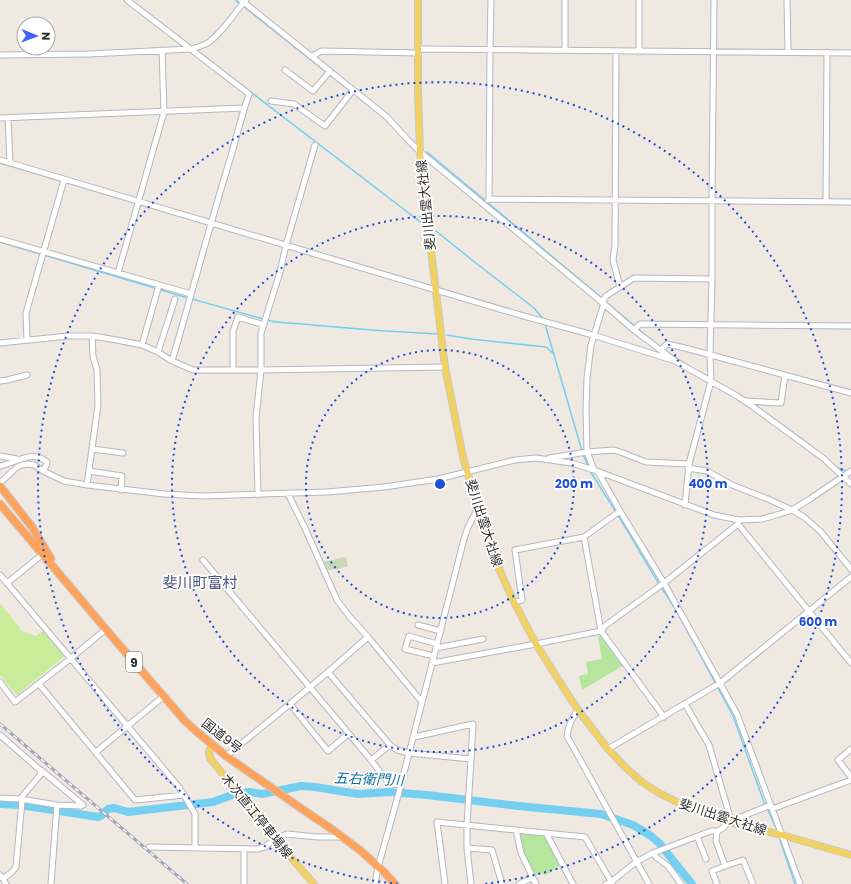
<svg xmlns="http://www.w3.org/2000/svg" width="851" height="884" font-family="Poppins,'Noto Sans JP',sans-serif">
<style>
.green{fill:#b6e59e}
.cemetery{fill:#c8d9b8}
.pitch{fill:#c9ec9a}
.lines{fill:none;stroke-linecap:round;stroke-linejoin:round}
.stream{stroke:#75cff0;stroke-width:1.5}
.river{stroke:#75cff0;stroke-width:8}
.minor-casing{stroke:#b4b7c1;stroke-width:7}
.major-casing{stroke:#c9c9c9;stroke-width:8}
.highway-casing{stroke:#c9c9c9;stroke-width:9}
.minor{stroke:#fff;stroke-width:5}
.major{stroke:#f2d163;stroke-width:6}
.highway{stroke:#ffa35c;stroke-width:7}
.rail-casing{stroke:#a3a6b8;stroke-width:3}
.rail{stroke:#fff;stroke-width:1.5;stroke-dasharray:4.5;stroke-linecap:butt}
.ring{fill:none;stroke:#1d4ed8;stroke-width:2;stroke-dasharray:2 4}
.labels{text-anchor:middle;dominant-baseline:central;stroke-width:3.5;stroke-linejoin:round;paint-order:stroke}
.shield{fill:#fff;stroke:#6d6d6d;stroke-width:1}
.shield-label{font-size:12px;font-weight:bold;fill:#2e2e2e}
.street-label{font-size:13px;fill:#2e2e2e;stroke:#fff}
.water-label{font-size:14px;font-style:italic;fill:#0d6fa3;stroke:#fff}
.quarter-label{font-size:15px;fill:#4d5680;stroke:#fff}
.centre{fill:#1d4ed8;stroke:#fff;stroke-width:2}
.ring-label{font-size:12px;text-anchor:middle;font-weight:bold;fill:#1d4ed8;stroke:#fff;stroke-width:3.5;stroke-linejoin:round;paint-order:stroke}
</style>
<rect width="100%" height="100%" fill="#efe9e1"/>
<path class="green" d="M602 634 624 665 582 690 579 676 588 674 586 662 602 659 598 637Z
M522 834 544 835 560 865 546 875 540 873 534 876 524 855 520 835Z"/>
<path class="cemetery" d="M346 557 348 566 339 569 327 570 322 562Z"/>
<path class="pitch" d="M0 603 22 631 36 636 43 631 65 656 17 695 0 675Z"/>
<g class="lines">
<path class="stream" d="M235 0 240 4
M243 6 326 72
M141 8 192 47
M196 50 423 224
M329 74 350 91
M353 93 381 115
M427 152 602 298
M436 231 472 260 534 308 544 320
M0 242 188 298
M192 299 263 319
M605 301C632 323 658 348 689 366
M267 320C280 324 298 323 312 325 354 329 396 332 438 334
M545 324 582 451
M447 335 471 339 546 347 554 354
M757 407 798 436 815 449
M583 454 588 466
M836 467 848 472
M590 471 616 512
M618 515 659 584
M661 587 676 610 733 716 765 805
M767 808 775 826
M780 840 795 884"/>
<path class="river" d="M0 804 20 805 98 817 101 816 108 809 114 808 128 812 205 803 213 802 232 795 249 792 262 794 301 786 315 787 358 794 389 792 427 795 518 806 601 814 633 825 651 836 660 844 671 858 692 884"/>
<g class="minor-casing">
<path id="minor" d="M127 0 249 94C242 114 237 135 231 156 210 224 192 293 172 361
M241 0 387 117 407 139 420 152 597 298 634 330 675 361 737 396 752 406 823 458 851 484
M565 0V50
M787 0 788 52
M418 49 851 53
M616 51 615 245 613 260 620 287
M639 52V0
M0 55 89 54 191 49C196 48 201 46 206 44 220 36 235 12 246 0
M312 56 322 51 418 53
M285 70 313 91 330 71
M271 101 294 104 325 126 353 90
M0 118 244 108
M8 118 10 163
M0 160 520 315 593 335 672 360
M489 199 851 202
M488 200 489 199 490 50 491 0
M826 202 827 52
M0 239 191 294
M118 273 164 112 162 50
M602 302 606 296 634 278 712 279
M634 330 640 324 851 326
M27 340 26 313 64 180
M0 343 68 336H92L117 340 142 345 158 352 172 361 193 370H261L445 367
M142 345 159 285
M661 350 667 344 685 348 851 393
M158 352 175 299
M233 370V331L238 317 264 325
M0 381 7 380 27 375
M746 401 781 403 785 375
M92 449 123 453
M0 456 17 459
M549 458 587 452 614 450 623 453 646 462 689 464
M0 466C16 463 31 449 47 462L46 466 43 471
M688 468 707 471 732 485 768 499 792 510 804 517 821 532 851 569
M594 470 587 452 586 410 587 378 591 345 604 303
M89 471 122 476 121 490
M598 472 620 511 664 583 737 714 800 884
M0 483 17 467 22 465 28 464 34 465 43 471 64 481 87 485 164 494 202 496 327 492 384 487 438 479 515 460 536 458 571 463 594 470 714 515 739 520 762 519 780 514 792 510 810 499 851 471
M87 485 98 405 97 370 93 356 92 336
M288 494 304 526 337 600 349 616 368 637 422 702
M258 495 256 418 261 370V333L280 272 286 245 315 145
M685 505 689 464 711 381 710 355 712 279V201L714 0
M738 524 851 663
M584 537 601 631 664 717
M203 560 371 760 390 745
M0 575 7 583 43 554
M7 583 178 786 184 795
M514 602 522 600 515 550 584 537 620 511
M418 625 441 631
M436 648 483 639
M434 656 405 649 409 636 437 644
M432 663 536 644 601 631 606 625 664 583 738 524 739 520
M328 672 390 745 397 750 409 753 471 759 467 824V848L471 884
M0 682 15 702 70 659 106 629
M39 684 135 800 184 795 195 814V848
M578 710C572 718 568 726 567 736L649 884
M348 734 328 751 290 704 328 672 368 637
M0 735 40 770 41 774 20 799 22 801 16 867 12 872 3 879
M414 737 473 724 471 759
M608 749 720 683 851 577
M851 749 838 760 851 777
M96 752 164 696
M226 756 290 704
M371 760 387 781 391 784 401 785
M41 770 83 805 81 806 57 805
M0 798 20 799 57 805 51 884
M772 809 851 780
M736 824 738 818 771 805
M516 830 521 853 536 884
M717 831 716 841 725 866 712 871 717 884
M546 833 573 884
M697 836 706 859
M149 847 257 849 265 847 275 839 287 834 317 837H342
M467 848 492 850 502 884
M653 853 657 858 668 866 681 884
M725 866 743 860 753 884
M0 875 3 879 6 884
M244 884V849
M375 884 378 867 398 796 464 539 468 527 478 508
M445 884 437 822 585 837 612 883
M519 884 532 878
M606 884 611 882 636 862 653 853 711 831H718L723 828 729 821 730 817 709 745 685 704"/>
</g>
<g class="major-casing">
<path id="major" d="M418 0V94L420 152 428 225 445 367 463 457 478 508 499 569 514 602 536 644 556 676 578 710 608 749 625 767 642 782 659 793 687 807 736 824 782 835 851 855
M212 744 209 752 210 758 275 839 314 884"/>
</g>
<g class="highway-casing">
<path id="highway" d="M0 486 32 527 51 559
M0 504 115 640 185 721 196 731 226 756 302 809 333 830 361 851 384 872 395 884"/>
</g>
<use href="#minor" class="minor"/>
<use href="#major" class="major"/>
<use href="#highway" class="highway"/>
<g class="rail-casing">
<path id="rail" d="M0 724 187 884"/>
</g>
<use href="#rail" class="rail"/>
</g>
<g class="ring">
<circle cx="440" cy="484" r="134"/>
<circle cx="440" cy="484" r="268"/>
<path d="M398 884A402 402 0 1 1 482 884"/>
</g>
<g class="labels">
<rect class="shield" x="126" y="652" width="16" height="20" rx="3"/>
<g class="shield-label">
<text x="134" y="662">9</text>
</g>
<g class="street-label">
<text transform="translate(426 205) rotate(-96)">斐川出雲大社線</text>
<text transform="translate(484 523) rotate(72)">斐川出雲大社線</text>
<text transform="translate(222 736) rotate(38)">国道9号</text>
<text transform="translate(257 816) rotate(51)">木次直江停車場線</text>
<text transform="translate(723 817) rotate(18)">斐川出雲大社線</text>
</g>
<g class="water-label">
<text transform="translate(369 779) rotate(2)">五右衛門川</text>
</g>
<g class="quarter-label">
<text x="200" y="582">斐川町富村</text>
</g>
</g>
<circle cx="440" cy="484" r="6" class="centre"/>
<g class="ring-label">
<text x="574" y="488">200 m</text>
<text x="708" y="488">400 m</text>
<text x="818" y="626">600 m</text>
</g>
<g transform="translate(36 36) rotate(91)"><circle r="19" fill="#ffffff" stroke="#ababab"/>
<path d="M0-3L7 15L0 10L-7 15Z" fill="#4264fb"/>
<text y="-6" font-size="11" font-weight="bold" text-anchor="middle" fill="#2e2e2e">N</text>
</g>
</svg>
